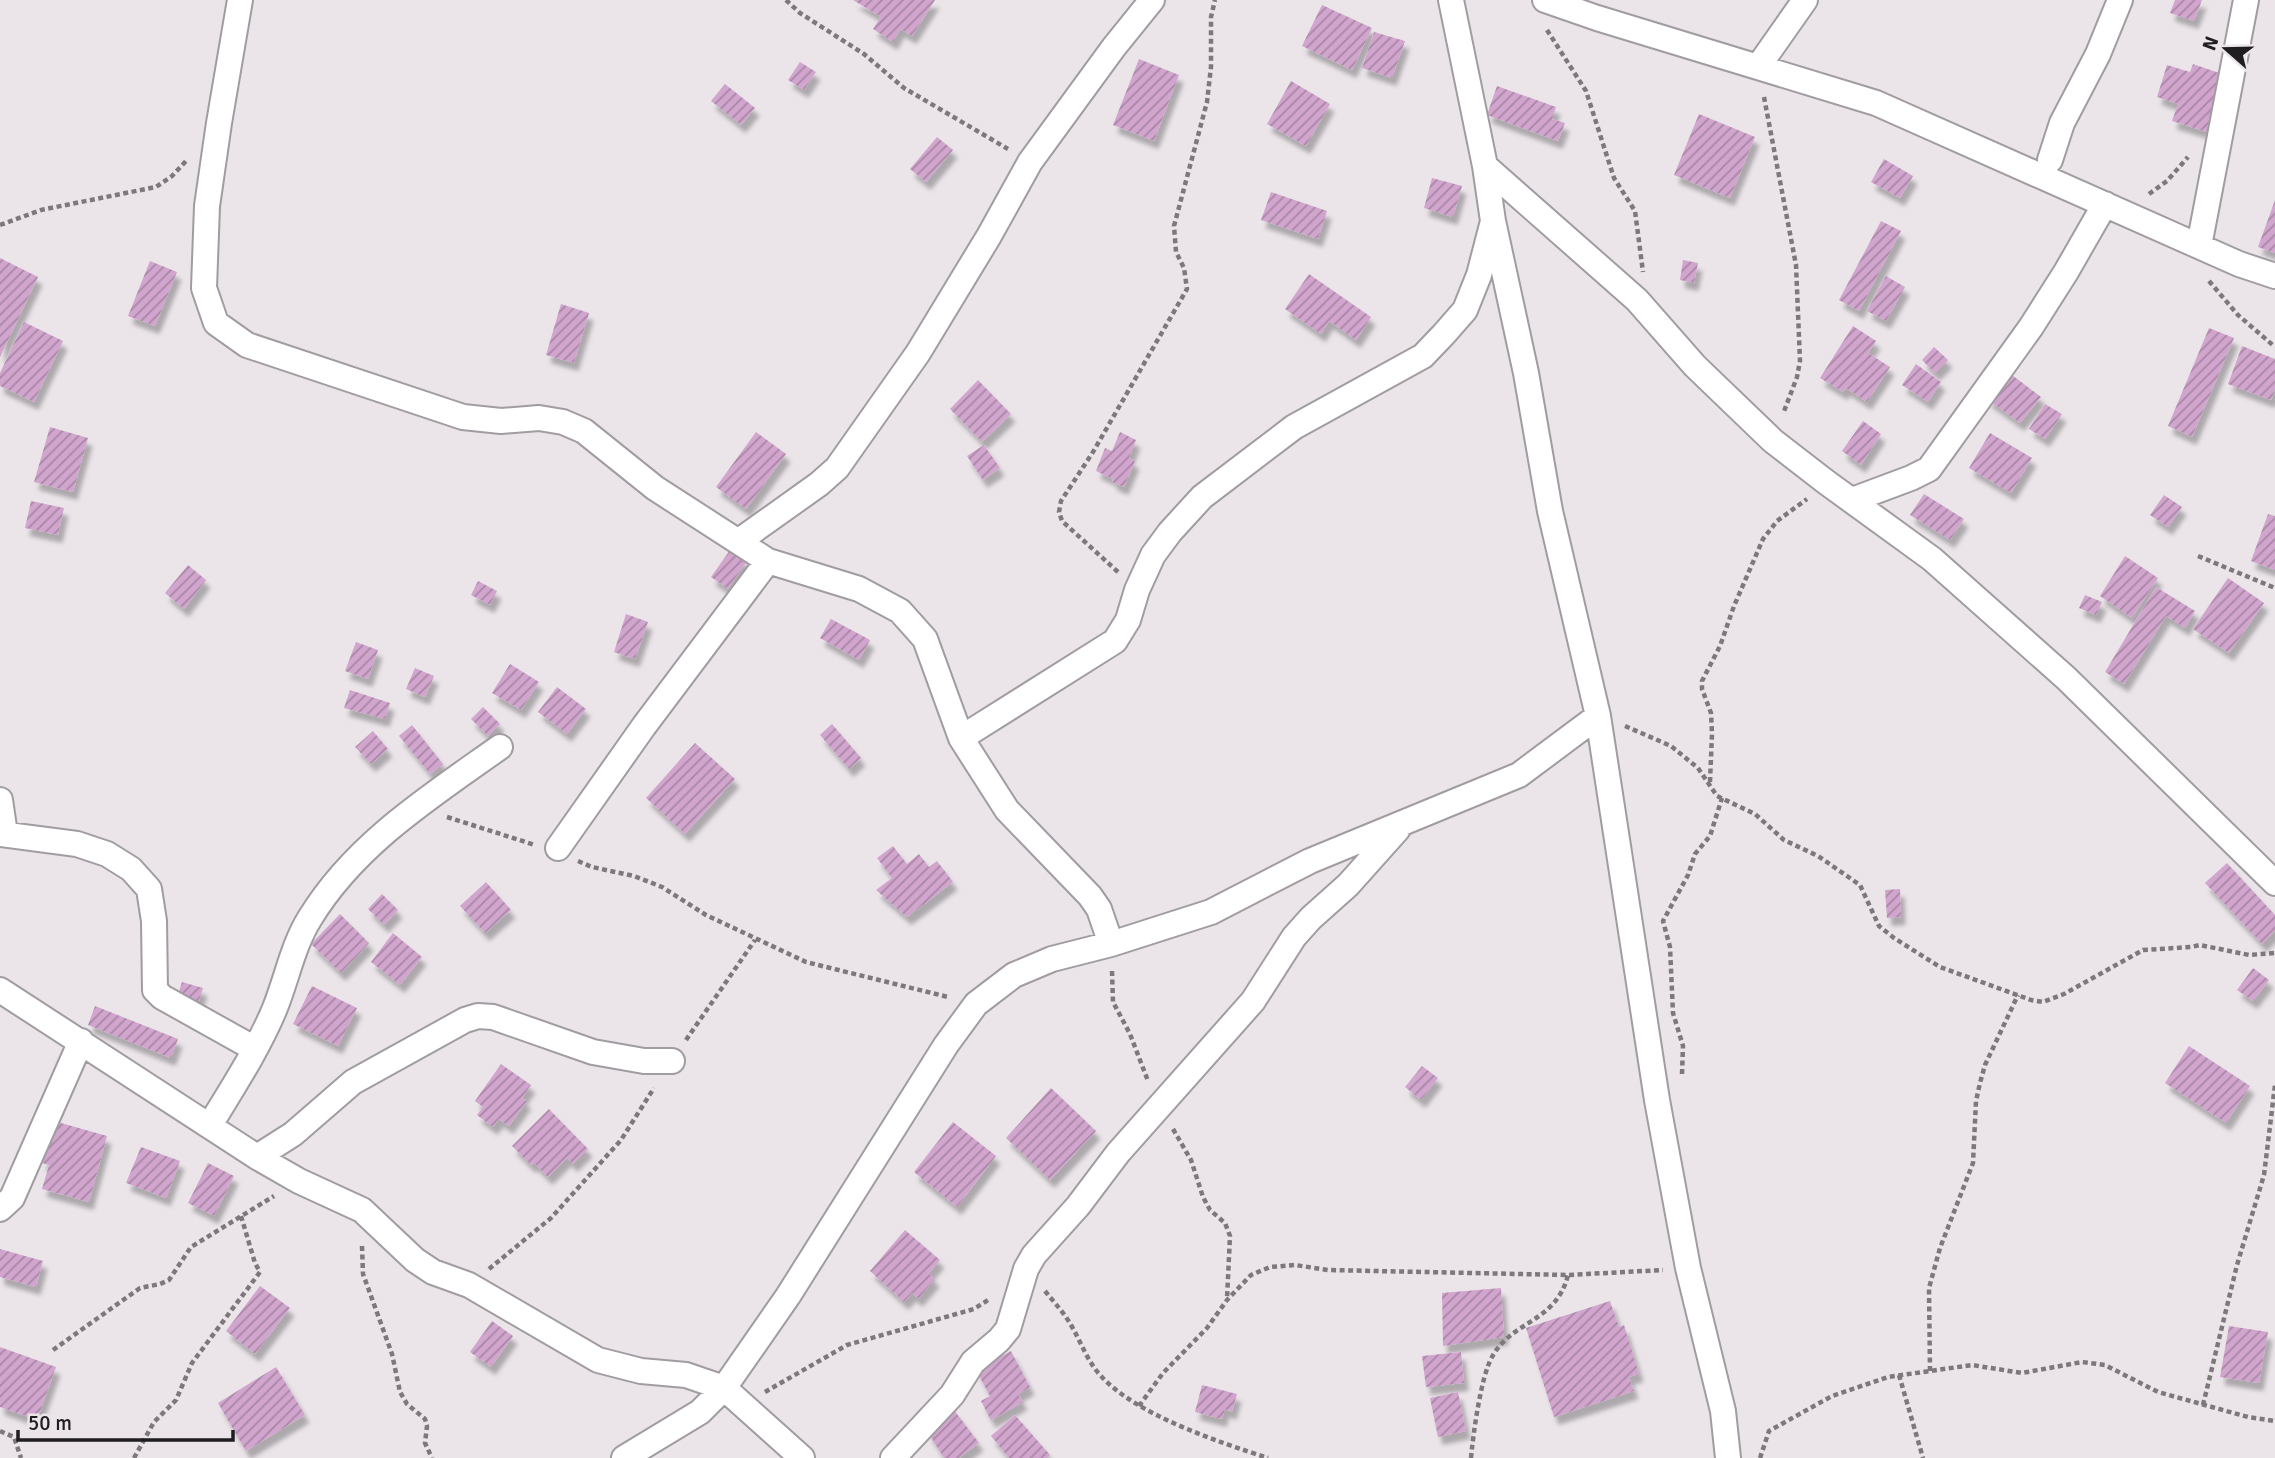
<svg xmlns="http://www.w3.org/2000/svg" width="2275" height="1458" font-family="Signika,sans-serif">
<style>
.building{fill:url(#building-hatch);filter:url(#shadow)}
.lines{fill:none;stroke-linecap:round;stroke-linejoin:round}
.minor-casing{stroke:#a19ca1;stroke-width:28}
.path{stroke:#7c787b;stroke-width:4.5;stroke-dasharray:5 3.5;stroke-linecap:butt}
.minor{stroke:#fff;stroke-width:24}
</style>
<defs>
<pattern id="building-hatch" width="6" height="6" patternUnits="userSpaceOnUse" patternTransform="scale(1.75)"><rect width="6" height="6" fill="#d1a5cd"/><path d="M-1 1l2-2M0 6l6-6M5 7l2-2" fill="none" stroke="#a986a6"/></pattern>
<filter id="shadow"><feDropShadow dx="4.5" dy="8" stdDeviation="2" flood-color="#0004"/></filter>
</defs>
<rect width="100%" height="100%" fill="#ebe5ea"/>
<path class="building" d="M853 0H935L912 36 900 29 893 42 873 29 881 17Z
M2175 0H2202L2194 21 2170 13Z
M1322 5 1372 28 1352 70 1302 46Z
M1374 32 1405 41 1392 78 1362 68Z
M1139 59 1179 75 1154 141 1113 125Z
M800 62 816 72 804 90 788 80Z
M2193 64 2225 75 2207 132 2172 121 2178 104 2157 97 2167 65 2190 72Z
M1291 81 1330 104 1306 146 1267 124Z
M725 84 755 108 741 125 711 101Z
M1497 86 1556 107 1552 119 1565 123 1558 141 1487 115Z
M1699 114 1755 137 1730 198 1674 175Z
M937 137 953 150 926 182 910 169Z
M1884 159 1913 176 1900 198 1871 182Z
M1432 178 1462 186 1453 217 1424 208Z
M1271 192 1327 211 1318 239 1261 220Z
M2275 200V253L2258 247Z
M1881 221 1901 231 1859 311 1839 300Z
M0 258 38 277 0 357Z
M1683 260 1698 263 1694 283 1680 280Z
M150 261 177 272 155 326 128 316Z
M1309 274 1371 317 1356 340 1329 321 1321 334 1285 309Z
M1886 276 1905 287 1886 321 1867 311Z
M561 304 589 313 574 363 546 355Z
M24 322 63 341 34 402 0 386V373Z
M1853 326 1876 341 1868 353 1890 367 1867 402 1846 388 1843 392 1820 378Z
M2209 328 2234 338 2192 437 2168 426Z
M2242 346 2275 359V390L2271 400 2228 384Z
M1934 347 1948 360 1935 373 1922 360Z
M1916 364 1941 382 1928 402 1902 385Z
M2008 372 2041 397 2020 423 1987 399Z
M978 380 1011 414 982 442 950 409Z
M2045 404 2062 414 2045 439 2029 429Z
M1863 421 1881 434 1861 465 1842 451Z
M50 427 88 438 73 492 34 482Z
M756 432 786 454 746 509 716 487Z
M1120 432 1136 440 1129 458 1135 461 1124 487 1112 482 1113 479 1096 471 1105 448 1112 451Z
M1990 433 2032 458 2011 493 1969 468Z
M984 445 1000 468 983 480 967 456Z
M1924 494 1964 519 1950 540 1910 515Z
M2164 495 2182 507 2168 527 2150 515Z
M31 501 64 508 58 535 25 528Z
M2268 514 2275 516V570L2251 561Z
M730 550 747 561 728 589 711 577Z
M2125 556 2158 578 2132 618 2100 596Z
M188 565 206 580 184 609 165 593Z
M2228 578 2264 603 2229 653 2193 629Z
M478 581 497 591 490 605 471 595Z
M2156 587 2195 611 2185 628 2166 616 2124 684 2105 672Z
M2085 595 2102 602 2096 615 2079 608Z
M626 614 648 622 635 659 614 652Z
M831 619 870 640 859 660 820 638Z
M356 642 378 650 368 679 345 671Z
M510 664 539 682 521 710 492 693Z
M415 668 434 676 425 697 406 689Z
M557 687 586 709 567 734 538 712Z
M350 690 390 703 385 719 344 708Z
M483 707 500 724 488 736 471 719Z
M832 724 861 758 849 769 820 735Z
M412 725 443 764 430 774 399 736Z
M373 731 388 749 371 764 355 747Z
M695 743 735 779 685 834 646 798Z
M893 846 907 864 919 854 929 867 937 861 953 882 907 917 876 890 892 878 877 858Z
M2227 863 2275 915V931L2262 944 2205 883Z
M486 882 511 910 485 933 460 906Z
M1900 889 1901 917 1887 918 1885 890Z
M382 894 398 910 384 925 368 909Z
M340 914 369 943 341 973 311 944Z
M393 933 422 957 400 985 371 962Z
M2253 968 2269 980 2253 1001 2237 990Z
M182 982 203 988 197 1007 176 1001Z
M312 986 357 1008 338 1046 293 1024Z
M95 1006 178 1039 171 1058 88 1025Z
M2189 1046 2250 1086 2226 1123 2165 1083Z
M501 1064 531 1085 522 1098 527 1101 509 1126 499 1119 493 1127 477 1115 483 1107 475 1101Z
M1422 1066 1438 1078 1421 1100 1405 1087Z
M1051 1088 1096 1131 1050 1180 1006 1138Z
M549 1109 588 1149 573 1164 567 1158 548 1177 534 1163 531 1165 512 1146Z
M54 1121 107 1136 89 1202 42 1189 49 1165 42 1163Z
M953 1122 996 1156 957 1207 914 1172Z
M141 1147 180 1161 166 1198 126 1183Z
M208 1163 234 1176 214 1216 188 1203Z
M905 1230 940 1260 929 1273 935 1279 918 1299 912 1293 904 1302 870 1271Z
M0 1249 43 1261 36 1287 0 1277Z
M260 1286 290 1308 255 1354 226 1331Z
M1501 1288 1504 1337 1443 1346 1442 1293Z
M1610 1301 1619 1327 1624 1325 1639 1374 1629 1377 1634 1391 1554 1417 1526 1328Z
M492 1321 513 1336 491 1367 470 1352Z
M2229 1326 2268 1332 2259 1383 2220 1377Z
M0 1347 56 1367 37 1420 0 1407Z
M1011 1351 1030 1387 1018 1394 1023 1402 991 1420 981 1401 990 1396 976 1370Z
M1461 1352 1464 1383 1426 1387 1422 1356Z
M276 1367 305 1415 246 1451 218 1403Z
M1202 1385 1237 1394 1232 1412 1225 1409 1222 1419 1195 1412Z
M1458 1392 1466 1431 1438 1437 1430 1398Z
M954 1410 979 1443 959 1458H944L927 1431Z
M1015 1415 1050 1455 1047 1458H1009L991 1436Z"/>
<g class="lines">
<g class="minor-casing">
<path id="minor" d="M240 0 219 123 207 206 204 288 216 323 247 345 463 417 501 421 539 418 563 422 584 431 655 488 768 561 859 589 900 611 925 639 961 738 1007 810 1090 896 1099 909 1111 944
M1451 0 1485 166 1493 221 1526 373 1550 511 1598 716 1657 1100 1688 1268 1723 1411 1728 1458
M1545 0 1597 18 1876 103 2239 264 2275 276
M1758 67 1805 0
M2050 160 2062 123 2098 54 2120 0
M1485 166 1637 300 1695 366 1773 441 1826 482 1932 559 2066 678 2275 883
M2199 246 2246 0
M1852 500 1911 478 1929 469 2031 327 2066 272 2105 204
M739 541 819 484 837 468 918 353 989 236 1030 162 1114 47 1152 0
M961 738 1115 641 1128 620 1137 590 1153 555 1170 532 1202 497 1294 427 1423 356 1444 334 1465 310 1479 275 1492 225
M0 800 5 834
M0 834 77 844 107 854 131 869 149 889 154 921 155 990 162 997 255 1049
M558 848 644 726 768 561
M0 990 257 1157 299 1181 362 1210 415 1260 433 1272 469 1285 598 1360 641 1371 686 1375 724 1388 802 1458
M210 1125C233 1087 258 1049 275 1008 287 978 293 945 310 918 355 844 431 796 500 747
M257 1157 293 1134 353 1082 465 1020 478 1016 493 1017 593 1052 644 1061H672
M0 1209 12 1198 81 1041
M624 1458 700 1412 724 1388 788 1296 946 1045 976 1004 1014 975 1052 959 1111 944 1211 912 1310 861 1519 775 1598 716
M893 1458 952 1395 973 1362 999 1340 1008 1329 1026 1269 1034 1255 1078 1206 1118 1153 1253 1001 1294 937 1311 918 1348 885 1398 829"/>
</g>
<path class="path" d="M786 0 800 13 864 54 904 88 1008 149
M1547 30 1586 91 1614 178 1635 211 1643 272
M1764 97 1796 265 1800 361 1797 377 1783 414
M2149 194 2167 181 2188 157
M0 225 41 210 156 187 172 176 186 161
M2209 281 2238 315 2275 347
M2198 556 2275 588
M1118 572 1062 521 1059 512 1061 501 1093 452 1187 289 1184 268 1176 252 1174 226 1207 102 1211 67V17L1215 0
M1625 726 1671 746 1698 768 1717 796 1755 814 1784 840 1818 856 1860 885 1879 926 1894 938 1940 967 2031 1000 2043 1002 2064 994 2143 950 2191 947 2200 945 2249 955 2275 953
M1710 782 1712 734 1711 713 1702 689V681L1720 646 1734 606 1763 539 1777 521 1807 499
M447 817 535 845
M578 861 592 867 634 876 662 887 706 915 806 962 948 997
M1112 971 1113 1002 1130 1034 1148 1081
M686 1040 755 940
M1682 1074 1683 1046 1673 1013 1670 947 1663 921 1688 875 1695 854 1710 836 1722 798
M1173 1129 1191 1160 1203 1197 1210 1210 1225 1223 1230 1236 1227 1299
M362 1246 363 1274 392 1354 400 1392 407 1404 425 1419 427 1426 425 1443 432 1458
M489 1269 551 1218 621 1140 654 1088
M1045 1291C1054 1302 1064 1313 1071 1325 1081 1342 1087 1361 1101 1376 1136 1415 1219 1442 1268 1458
M53 1350 140 1288 160 1284 169 1280 191 1247 274 1196
M1930 1371 1929 1288 1940 1248 1973 1163 1976 1101 1980 1083 1985 1065 2018 995
M1899 1375 1923 1458
M765 1392 847 1345 974 1309 988 1300
M2203 1405 2237 1265 2264 1175 2275 1085
M1139 1406 1163 1373 1207 1328 1227 1300 1251 1275 1270 1267 1295 1265 1328 1270 1568 1275 1663 1270
M0 1431 14 1437 21 1458
M134 1458 154 1422 176 1400 192 1363 260 1272 255 1263 241 1216
M1471 1458C1473 1435 1481 1376 1492 1357 1512 1320 1556 1323 1568 1275
M1760 1458 1769 1431 1832 1396 1888 1377 1972 1365 2022 1373 2082 1362 2105 1365 2158 1392 2248 1417 2275 1421"/>
<use href="#minor" class="minor"/>
</g>
<g transform="translate(2226 49) rotate(290)" stroke="#ebe5ea" stroke-width="5" paint-order="stroke">
<path d="M0-5L12 26L0 18L-12 26Z" fill="#1f1d1f"/>
<text y="-10" font-size="19" font-weight="bold" text-anchor="middle" fill="#1f1d1f">N</text>
</g>
<path d="M18 1430v10h215v-10" fill="none" stroke="#1f1d1f" stroke-width="3.5"/>
<text x="28" y="1430" font-size="21" fill="#1f1d1f" stroke="#ebe5ea" stroke-width="5" paint-order="stroke">50 m</text>
</svg>
